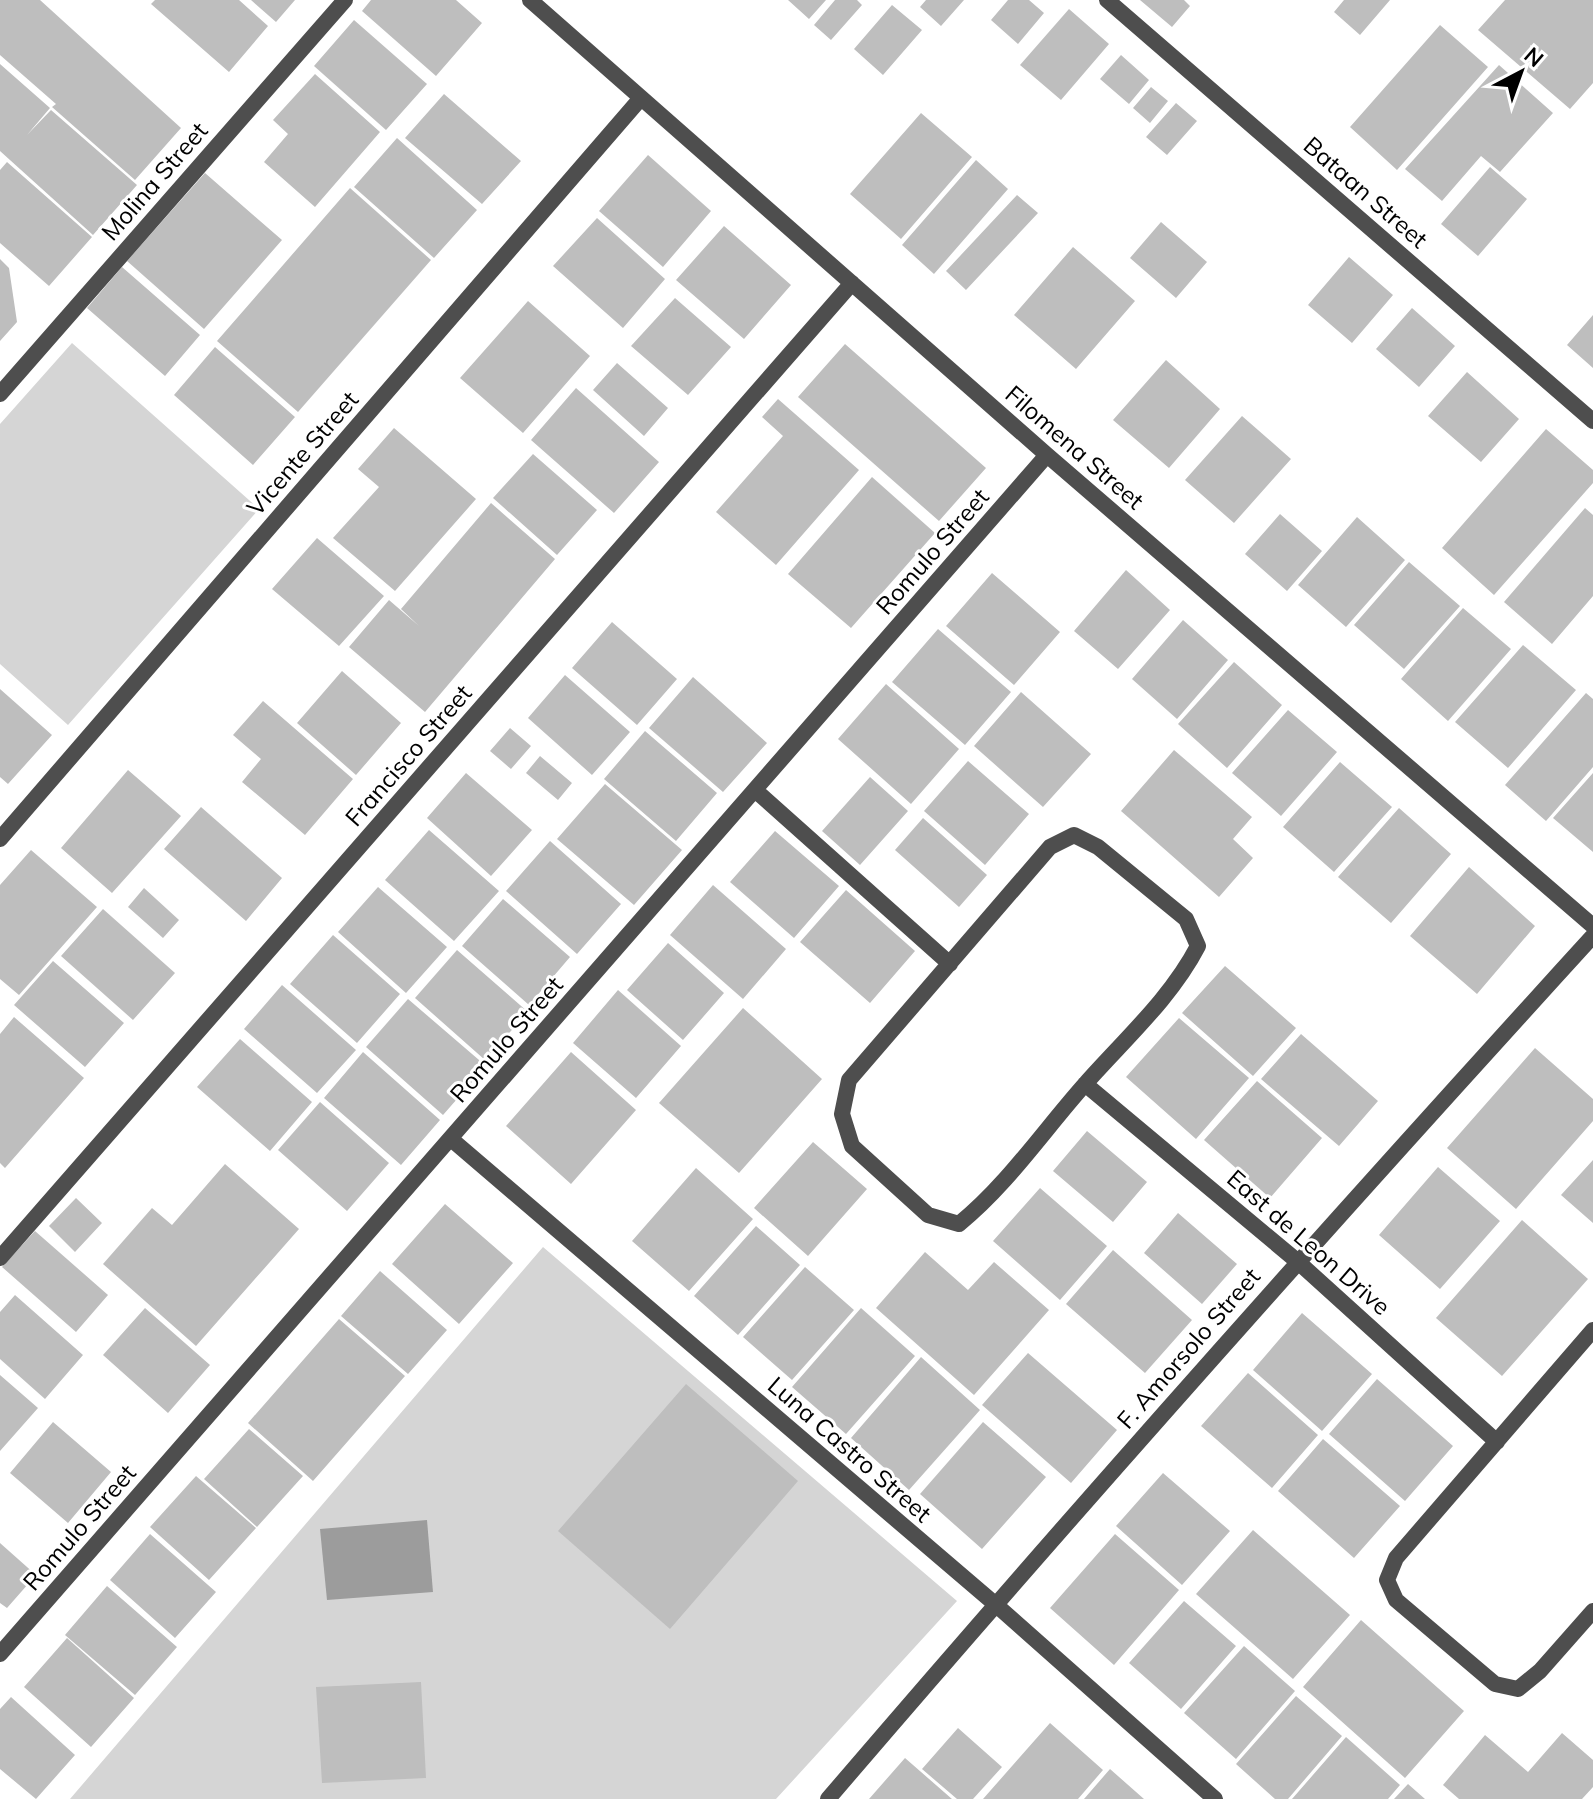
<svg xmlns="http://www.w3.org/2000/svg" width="1593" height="1799" font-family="Mulish,sans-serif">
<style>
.green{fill:#d5d5d5}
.water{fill:#9c9c9c}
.building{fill:#bebebe}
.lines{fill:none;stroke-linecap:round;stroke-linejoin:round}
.street{stroke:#4e4e4e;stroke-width:16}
.labels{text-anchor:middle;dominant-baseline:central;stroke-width:6;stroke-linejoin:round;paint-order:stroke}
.street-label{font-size:24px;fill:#000;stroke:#fff}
</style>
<rect width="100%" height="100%" fill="#fff"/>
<path class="green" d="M72 343 259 509 68 725 0 664V424Z
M543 1247 957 1601 776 1799H70Z"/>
<path class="water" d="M427 1520 433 1592 327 1600 320 1529Z"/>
<path class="building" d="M0 0H40L181 128 135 180 52 107 56 104 0 55Z
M155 0H239L268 26 229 72 151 4Z
M251 0H295L276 22Z
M371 0H456L482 23 436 76 362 11Z
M788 0H826L809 19Z
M835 0H857L862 5 831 40 814 25Z
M926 0H964L941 26 920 7Z
M1008 0H1029L1044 13 1018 44 991 20Z
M1140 0H1184L1190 6 1172 27Z
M1344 0H1390L1360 35 1334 12Z
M1505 0H1593V83L1570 109 1478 30Z
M892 5 922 30 883 75 854 49Z
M1069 9 1109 44 1061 100 1020 65Z
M354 20 427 84 386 130 314 66Z
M1440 25 1488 67 1397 170 1350 127Z
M1121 55 1149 80 1129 104 1100 79Z
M0 64 50 108 27 135 51 110 137 185 93 235 0 151Z
M1499 65 1553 113 1500 172 1481 156 1442 201 1405 169Z
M315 74 380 132 315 207 264 162 288 134 273 120Z
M1151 87 1168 101 1150 123 1133 108Z
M444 94 521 161 482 204 405 138Z
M1176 103 1197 121 1167 155 1146 137Z
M921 113 972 157 901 239 850 194Z
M397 138 477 210 434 258 354 187Z
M648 155 711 211 663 267 599 211Z
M976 160 1008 189 934 274 902 245Z
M7 162 92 237 49 286 0 243V170Z
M1490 167 1527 199 1478 256 1441 224Z
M205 173 282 240 204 329 127 261Z
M350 188 431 260 298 412 217 341Z
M1017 195 1038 213 966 290 946 271Z
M597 218 665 279 623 328 553 266Z
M1161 222 1207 262 1176 298 1130 258Z
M724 226 791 285 744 339 676 280Z
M1073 247 1135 301 1076 369 1014 315Z
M1349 257 1393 295 1352 343 1308 305Z
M0 259 9 268 17 322 0 341Z
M122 267 200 335 165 376 87 308Z
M675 298 731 347 688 395 631 346Z
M528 301 590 356 523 433 460 378Z
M1412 308 1455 346 1419 387 1376 349Z
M1593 315V368L1567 345Z
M845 344 986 468 939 521 798 397Z
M215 347 295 417 253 465 174 395Z
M1166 360 1220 409 1169 468 1113 420Z
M617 363 668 408 644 436 593 390Z
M1467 372 1519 419 1481 462 1428 416Z
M576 388 659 462 614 513 531 440Z
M778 399 859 470 776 565 716 512 783 436 762 417Z
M1242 416 1291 459 1234 523 1185 480Z
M394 428 476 499 395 591 333 538 379 487 358 469Z
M1546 429 1593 470V483L1494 595 1442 548Z
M533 454 597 510 557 555 493 498Z
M872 477 935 533 851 628 788 574Z
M491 503 555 559 425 712 349 647 389 600 419 626 401 609Z
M1585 508 1593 515V596L1552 644 1504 602Z
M1280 514 1322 551 1287 591 1245 554Z
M1357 517 1405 560 1346 627 1298 585Z
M317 538 384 596 339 646 272 589Z
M1409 562 1460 606 1404 669 1354 625Z
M1126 570 1170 610 1118 669 1074 631Z
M992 573 1060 632 1014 685 946 626Z
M1463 608 1511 649 1448 721 1401 679Z
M1183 620 1228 660 1177 719 1132 679Z
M612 622 677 679 637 725 572 668Z
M938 629 1011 692 965 745 892 682Z
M1523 645 1576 690 1508 768 1455 722Z
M1234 662 1282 705 1227 768 1178 724Z
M342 671 401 723 356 775 297 723Z
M565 675 630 732 592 775 528 718Z
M693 677 767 743 723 792 649 728Z
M886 684 959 749 911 804 838 739Z
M0 689 52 735 8 784 0 777Z
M1021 692 1091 754 1043 807 974 746Z
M1586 693 1593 699V767L1546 821 1505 785Z
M263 701 353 779 305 835 242 782 261 759 233 735Z
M1288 710 1337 752 1281 816 1232 773Z
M510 728 531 746 511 769 490 751Z
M645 731 717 793 676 841 604 779Z
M1174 750 1252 817 1233 839 1253 858 1219 897 1121 811Z
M540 756 572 783 558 800 526 773Z
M968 761 1029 814 985 865 924 811Z
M1340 762 1392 807 1334 872 1283 827Z
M128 770 181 816 112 893 61 848Z
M466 773 532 830 491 876 427 818Z
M1593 773V852L1553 818Z
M870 777 908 811 860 865 822 831Z
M605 784 682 850 634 905 557 839Z
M201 807 282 878 246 921 164 849Z
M1399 808 1451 854 1391 923 1338 877Z
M923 818 987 875 959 907 895 850Z
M429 830 499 891 454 941 385 880Z
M775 831 839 886 794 938 730 882Z
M550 841 621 904 577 954 506 891Z
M31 850 97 907 19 995 0 979V885Z
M1469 867 1535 926 1477 994 1410 936Z
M713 885 786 949 743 999 670 935Z
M378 887 447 947 406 993 338 932Z
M144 888 179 920 163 938 128 907Z
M846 890 915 951 870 1003 800 942Z
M503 899 570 957 529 1005 462 946Z
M103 909 175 973 133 1020 61 956Z
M333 935 400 994 357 1043 290 984Z
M668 943 724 993 683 1040 627 990Z
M457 950 528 1012 485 1060 415 998Z
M53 961 124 1023 85 1067 14 1005Z
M1225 966 1296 1028 1253 1076 1182 1013Z
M282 985 356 1050 317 1093 244 1029Z
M618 990 681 1046 636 1098 573 1043Z
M408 999 486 1066 443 1115 366 1047Z
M743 1008 822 1079 739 1173 659 1103Z
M14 1017 84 1078 5 1168 0 1163V1034Z
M1179 1018 1249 1078 1196 1139 1126 1077Z
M1301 1034 1378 1101 1339 1146 1261 1079Z
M240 1039 312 1102 270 1151 197 1087Z
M1535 1048 1593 1099V1121L1516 1209 1447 1148Z
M363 1052 440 1120 401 1165 324 1098Z
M571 1052 636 1110 571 1184 506 1126Z
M1257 1081 1322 1138 1270 1198 1204 1140Z
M320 1102 389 1163 347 1211 278 1150Z
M1087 1131 1147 1182 1113 1222 1053 1171Z
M813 1142 867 1189 808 1256 754 1208Z
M1593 1160V1223L1561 1195Z
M225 1164 299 1229 196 1346 103 1264 152 1208 172 1225Z
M1438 1167 1500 1221 1440 1289 1379 1235Z
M696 1168 753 1219 689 1291 632 1241Z
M1040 1188 1107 1246 1060 1300 993 1241Z
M76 1198 102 1223 75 1252 49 1226Z
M445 1204 513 1263 459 1324 392 1264Z
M1178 1213 1237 1264 1202 1304 1144 1253Z
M1522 1220 1588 1279 1502 1376 1436 1318Z
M756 1226 800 1265 738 1335 694 1296Z
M35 1231 108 1295 76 1332 2 1267Z
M1113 1250 1192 1320 1145 1373 1066 1304Z
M925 1252 968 1290 994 1262 1049 1310 974 1395 876 1308Z
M805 1267 854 1310 792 1380 743 1337Z
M380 1271 447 1330 408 1374 341 1316Z
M15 1295 83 1355 45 1399 0 1359V1312Z
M145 1308 210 1365 168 1413 103 1355Z
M861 1308 915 1356 846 1434 792 1387Z
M1302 1313 1372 1374 1322 1431 1253 1370Z
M339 1319 405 1376 313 1481 248 1423Z
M1028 1353 1117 1430 1071 1483 982 1405Z
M921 1357 980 1410 909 1490 851 1438Z
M1248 1373 1318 1435 1272 1488 1201 1426Z
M0 1375 38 1408 0 1451Z
M1377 1379 1453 1446 1405 1501 1329 1434Z
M686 1384 798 1481 670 1629 558 1531Z
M53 1422 111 1472 68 1523 10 1473Z
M983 1422 1046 1477 982 1549 920 1494Z
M249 1429 303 1476 257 1527 204 1479Z
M1323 1439 1400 1506 1354 1558 1278 1491Z
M1163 1473 1230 1531 1182 1585 1116 1526Z
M196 1476 256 1528 209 1580 150 1527Z
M1253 1530 1350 1615 1293 1679 1196 1594Z
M150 1534 216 1592 175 1638 110 1580Z
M1115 1534 1179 1590 1114 1665 1050 1608Z
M0 1543 36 1575 7 1608 0 1603Z
M107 1586 177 1647 135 1695 65 1635Z
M1184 1601 1236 1646 1181 1709 1129 1663Z
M1361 1620 1464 1711 1405 1778 1303 1687Z
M67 1638 134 1698 91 1747 24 1687Z
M1244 1646 1295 1691 1236 1759 1184 1713Z
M421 1682 426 1778 322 1783 316 1687Z
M1296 1696 1342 1736 1288 1799H1275L1236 1764Z
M11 1697 75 1755 36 1799 0 1769V1709Z
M1050 1723 1103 1770 1078 1799H983Z
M958 1728 1002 1767 973 1799H957L922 1769Z
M1562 1733 1593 1760V1787L1582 1799H1459L1443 1785 1485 1735 1528 1772Z
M1346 1737 1400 1785 1388 1799H1292Z
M905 1758 952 1799H869Z
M1110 1769 1144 1799H1084Z
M1408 1784 1425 1799H1394Z"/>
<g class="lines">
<path class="street" d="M530 0 1047 455 1593 926
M1107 0 1593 421
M0 394 345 0
M755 790 950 964
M1074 835 1098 847 1186 919 1198 946C1171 998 1125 1039 1086 1083 1044 1130 1008 1184 959 1224L928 1215 852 1146 842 1114 849 1080 1050 847Z
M0 839 641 98
M1085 1084 1297 1261 1497 1442
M451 1139 995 1604 1215 1799
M0 1258 852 283
M1593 1330 1396 1558 1387 1580 1396 1600 1495 1684 1518 1689 1540 1671 1593 1611
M0 1654 1047 455
M828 1799C1078 1507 1334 1220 1593 936"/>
</g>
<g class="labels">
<g class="street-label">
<text transform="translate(154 181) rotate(-49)">Molina Street</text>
<text transform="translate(1366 192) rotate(41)">Bataan Street</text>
<text transform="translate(1075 447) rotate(41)">Filomena Street</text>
<text transform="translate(302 453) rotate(-49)">Vicente Street</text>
<text transform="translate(932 551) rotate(-49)">Romulo Street</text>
<text transform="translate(408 755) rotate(-49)">Francisco Street</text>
<text transform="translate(506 1039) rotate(-49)">Romulo Street</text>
<text transform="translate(1309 1242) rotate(41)">East de Leon Drive</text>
<text transform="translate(1188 1348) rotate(-49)">F. Amorsolo Street</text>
<text transform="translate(850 1449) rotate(41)">Luna Castro Street</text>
<text transform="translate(79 1527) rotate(-49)">Romulo Street</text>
</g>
</g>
<g transform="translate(1521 72) rotate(41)" stroke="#ffffff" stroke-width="6" paint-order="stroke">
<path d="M0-6L14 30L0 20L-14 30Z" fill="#000000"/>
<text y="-12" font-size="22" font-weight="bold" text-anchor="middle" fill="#000000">N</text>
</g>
</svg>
